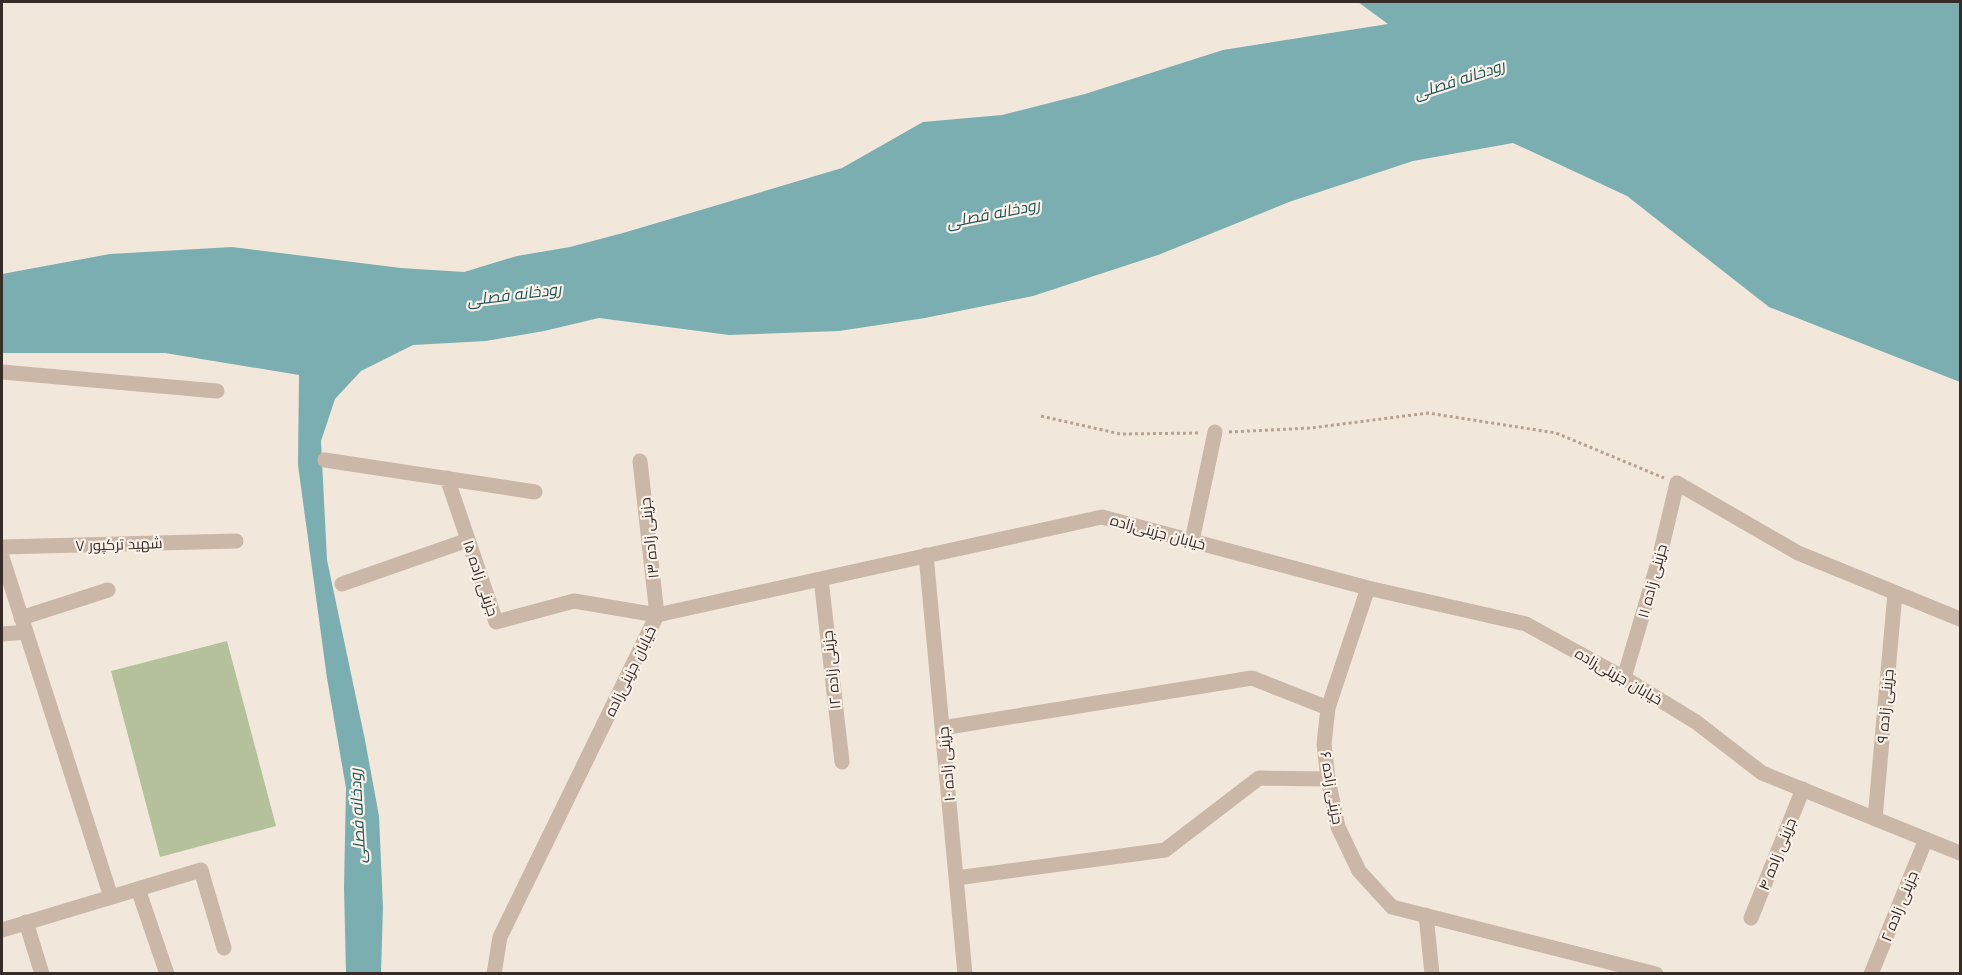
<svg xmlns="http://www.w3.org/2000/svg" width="1962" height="975" font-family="Quicksand,Cairo,sans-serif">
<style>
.green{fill:#b5c19b}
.water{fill:#7aaeb0}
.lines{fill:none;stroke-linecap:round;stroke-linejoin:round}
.path{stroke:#b6a191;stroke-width:3;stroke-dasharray:3 3;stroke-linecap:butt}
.minor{stroke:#cab7a7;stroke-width:15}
.labels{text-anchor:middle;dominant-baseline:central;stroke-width:4.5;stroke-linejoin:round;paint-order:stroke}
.street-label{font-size:15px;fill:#372c28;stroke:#faf1e8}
.water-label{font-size:16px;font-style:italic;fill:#1d5559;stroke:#faf1e8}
</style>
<rect width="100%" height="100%" fill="#f2e7db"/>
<path class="green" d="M227 641 276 826 160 857 111 671Z"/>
<path class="water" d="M1358 2H1960V382L1769 307 1627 196 1513 143 1413 161 1289 202 1158 255 1033 296 925 318 839 331 729 335 599 318 544 331 486 341 413 345 361 371 335 399 321 441 327 560 365 740 379 816 383 907 381 973H346L344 887 346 788 327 678 298 465 299 375 165 353H2V274L110 254 232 247 401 268 464 272 517 256 570 247 623 233 842 168 923 122 1002 115 1085 94 1223 50 1388 24Z"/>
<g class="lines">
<path class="path" d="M1041 416 1120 434 1201 433
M1229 432 1311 428 1428 413 1556 433 1664 478"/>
<path class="minor" d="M2 372 217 391
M325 460 535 492
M447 478 496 622 574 601 657 615 640 461
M1192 541 1215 432
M2 547 236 541
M926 555 965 974
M2 557 111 897
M821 579 842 762
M342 584 468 540
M1368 588 1328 708 1324 744 1328 779 1338 827 1359 871 1392 907 1656 974
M21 618 108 590
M2 634 26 632
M1624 678 1659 559 1677 483 1798 553 1960 619
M942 728 1252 678 1328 708
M1875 819 1895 593
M956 878 1165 850 1259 778 1328 779
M138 889 167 974
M1426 915 1432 974
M1751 918 1803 789
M26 922 42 974
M2 930 201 870 224 948
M494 974 500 937 657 615 1102 517 1368 588 1526 624 1624 678 1696 722 1762 773 1960 853
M1871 974 1926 839"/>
</g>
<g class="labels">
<g class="street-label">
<text transform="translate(1158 532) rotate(15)">خیابان جزینی‌زاده</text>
<text transform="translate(649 538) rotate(-96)">جزینی زاده ۱۳</text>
<text transform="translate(119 544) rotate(-2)">شهید ترکپور ۷</text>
<text transform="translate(481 578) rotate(71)">جزینی زاده ۱۵</text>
<text transform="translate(1652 581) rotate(-75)">جزینی زاده ۱۱</text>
<text transform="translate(831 670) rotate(-96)">جزینی زاده ۱۲</text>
<text transform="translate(630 671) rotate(-64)">خیابان جزینی‌زاده</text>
<text transform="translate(1619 676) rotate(30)">خیابان جزینی‌زاده</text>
<text transform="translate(1885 706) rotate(-85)">جزینی زاده ۹</text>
<text transform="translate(946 764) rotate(-95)">جزینی زاده ۱۰</text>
<text transform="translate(1332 788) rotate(80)">جزینی زاده ۶</text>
<text transform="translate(1777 854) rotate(-68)">جزینی زاده ۴</text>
<text transform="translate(1899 906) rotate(-68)">جزینی زاده ۲</text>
</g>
<g class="water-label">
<text transform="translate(1459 79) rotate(-18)">رودخانه فصلی</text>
<text transform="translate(993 213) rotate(-11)">رودخانه فصلی</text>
<text transform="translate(514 294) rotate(-7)">رودخانه فصلی</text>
<text transform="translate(357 816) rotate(-93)">رودخانه فصلی</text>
</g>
</g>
<rect width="1962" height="975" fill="none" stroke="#372c28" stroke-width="6"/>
</svg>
